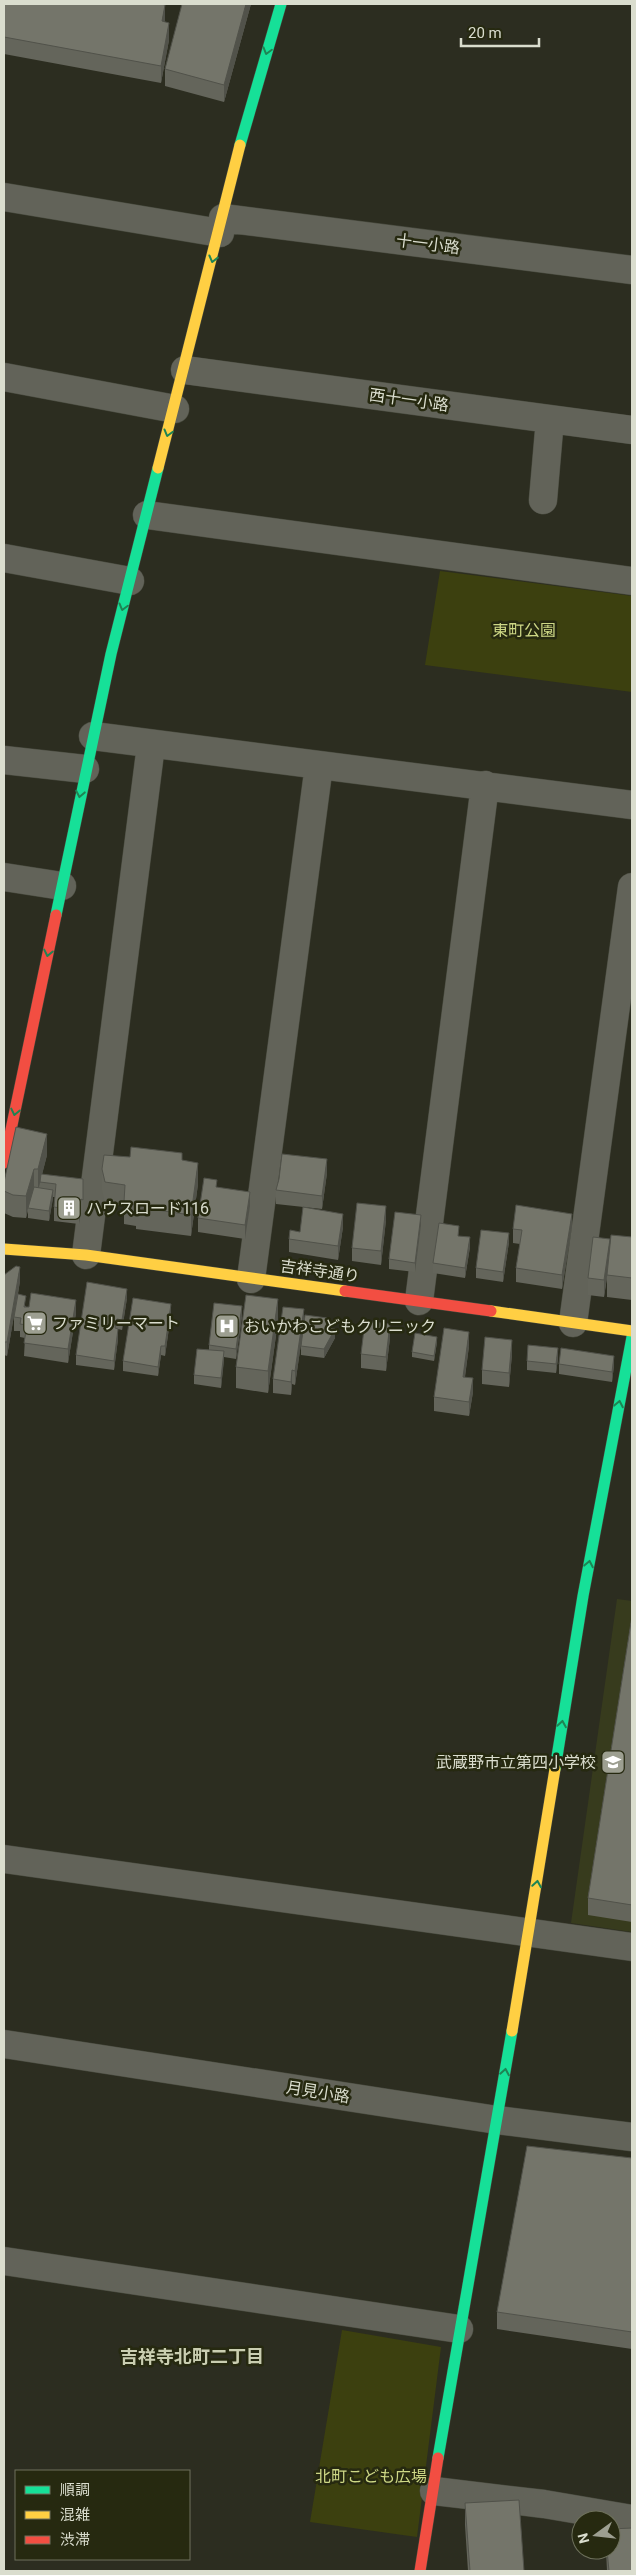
<svg xmlns="http://www.w3.org/2000/svg" width="636" height="2575" font-family="Roboto,'Noto Sans JP',sans-serif">
<style>
.built{fill:#373b1d}
.green{fill:#3c400f}
.lines{fill:none;stroke-linecap:round;stroke-linejoin:round}
.street-casing{stroke:#47493d;stroke-width:29}
.fast-casing{stroke:#47493d;stroke-width:12}
.slow-casing{stroke:#47493d;stroke-width:12}
.jam-casing{stroke:#47493d;stroke-width:12}
.street{stroke:#626359;stroke-width:28}
.fast{stroke:#16e098;stroke-width:11}
.slow{stroke:#ffcf43;stroke-width:11}
.jam{stroke:#f24e42;stroke-width:11}
.wall{fill:#64655b}
.shaded-wall{fill:#51524a}
.building{fill:#74756a;stroke:#51524a}
.oneway{stroke:#1e8454}
.labels{text-anchor:middle;dominant-baseline:central;stroke-width:5;stroke-linejoin:round;paint-order:stroke}
.street-label{font-size:16px;fill:#daddce;stroke:#262910}
.park-label{font-size:16px;fill:#cdd785;stroke:#262910}
.poi-label{font-size:16px;fill:#daddce;stroke:#262910;text-anchor:start}
.neighbourhood-label{font-size:18px;font-weight:bold;fill:#caceb1;stroke:#262910}
</style>
<rect width="100%" height="100%" fill="#2c2d20"/>
<path class="built" d="M617 1599 632 1601V1932L571 1923Z"/>
<path class="green" d="M440 571 632 596V692L425 665Z
M342 2330 441 2347 417 2537 310 2522Z"/>
<g class="lines">
<g class="street-casing">
<path id="street" d="M4 197 220 233
M223 218 632 270
M185 370 632 430
M4 377 175 409
M543 500 550 419
M147 515 632 581
M4 558 130 581
M93 736 632 805
M4 760 85 769
M4 877 62 886
M86 1255 151 745
M251 1279 319 765
M419 1301 485 785
M573 1323 632 887
M4 1859 632 1947
M4 2044 497 2120 632 2137
M4 2261 459 2329
M434 2491 544 2504 632 2519"/>
</g>
<g class="fast-casing">
<path id="fast" d="M240 145 281 4
M56 915 111 654 158 468
M555 1769 583 1596 632 1337
M438 2458 512 2031"/>
</g>
<g class="slow-casing">
<path id="slow" d="M158 468 240 145
M4 1249 86 1255 345 1291
M491 1311 632 1331
M512 2031 555 1769"/>
</g>
<g class="jam-casing">
<path id="jam" d="M4 1163 56 915
M345 1291 491 1311
M420 2571 438 2458"/>
</g>
<use href="#street" class="street"/>
<use href="#fast" class="fast"/>
<use href="#slow" class="slow"/>
<use href="#jam" class="jam"/>
</g>
<path class="wall" d="M4 4 165 22 169 40 161 83 4 54Z
M251 4 224 102 165 86V69Z
M47 1155 42 1174 83 1192V1213H81L79 1224 54 1221V1207L55 1197H53L49 1221 28 1218V1211L26 1218 13 1217 4 1213V1182Z
M130 1157 182 1160 198 1184 191 1236 136 1229V1226L124 1224V1206L105 1203 102 1190V1169Z
M327 1173 322 1209 276 1204V1190Z
M217 1187 250 1206 245 1239 198 1232V1218Z
M386 1220 381 1265 352 1261V1248Z
M421 1225 415 1272 389 1269V1259Z
M343 1227 338 1260 289 1252V1239L300 1232Z
M572 1227 562 1289 516 1282V1268L520 1244 513 1243V1229Z
M459 1236 470 1247 465 1278 433 1273V1263Z
M632 1237V1300L607 1297V1278L604 1297 588 1295V1278L610 1250Z
M509 1242 503 1282 476 1278V1268Z
M4 1275 20 1281 18 1294 26 1307 76 1313 68 1363 24 1356 25 1338 20 1337V1331H14V1317L17 1298 7 1356 4 1355Z
M127 1298 122 1330 118 1329V1339L114 1370 76 1365V1355Z
M171 1314 165 1356 161 1355 158 1376 123 1371V1361Z
M242 1316 236 1359 224 1357 221 1388 194 1384V1375L209 1350V1345Z
M278 1321 268 1393 236 1388V1367Z
M304 1323 295 1385 292 1384 291 1395 273 1393V1379Z
M327 1327 335 1338 324 1358 301 1355V1346Z
M390 1338 386 1371 361 1368V1354Z
M437 1342 434 1361 412 1357V1352Z
M469 1346 465 1377 473 1392 469 1416 434 1411V1397Z
M512 1354 509 1387 482 1384V1370Z
M558 1358 556 1373 527 1370V1361Z
M559 1364 614 1365 612 1382 559 1374Z
M632 1616V1922L588 1915V1898Z
M632 2158V2349L497 2329V2312Z
M465 2503 524 2571H468L465 2525Z
M606 2550H611L632 2571H607Z"/>
<path class="shaded-wall" d="M246 4H251L224 102V85Z
M165 5V21H162Z
M169 23V40L161 83V66Z
M47 1134V1155L38 1191V1169Z
M327 1159V1173L322 1209V1196Z
M198 1163V1184L191 1236V1215Z
M34 1169V1190L28 1208 26 1218V1196Z
M53 1190V1199L49 1221V1211Z
M250 1192V1206L245 1239V1225Z
M81 1199V1213L79 1224V1211Z
M386 1206V1220L381 1265V1251Z
M343 1214V1227L338 1260V1246Z
M572 1214V1227L562 1289V1275Z
M421 1215V1225L415 1272V1263Z
M509 1233V1242L503 1282V1272Z
M470 1237V1247L465 1278V1268Z
M610 1239V1256L604 1297V1280Z
M20 1267V1281L7 1356V1342Z
M127 1289V1298L122 1330V1320Z
M278 1299V1321L268 1393V1371Z
M76 1300V1313L68 1363V1349Z
M171 1304V1314L165 1356V1346Z
M242 1306V1316L236 1359V1349Z
M304 1309V1323L295 1385V1371Z
M390 1324V1338L386 1371V1357Z
M118 1329V1339L114 1370V1361Z
M335 1329V1338L324 1358V1349Z
M469 1332V1346L463 1390V1377Z
M437 1337V1342L434 1361V1356Z
M512 1340V1354L509 1387V1373Z
M161 1346V1355L158 1376V1367Z
M558 1348V1358L556 1373V1364Z
M224 1351V1361L221 1388V1378Z
M614 1356V1365L612 1382V1372Z
M292 1370V1384L291 1395V1382Z
M473 1378V1392L469 1416V1402Z"/>
<path class="building" d="M4 4H161L165 5 162 21 169 23 161 66 4 37Z
M182 4H246L224 85 165 69Z
M16 1127 47 1134 38 1169H34L26 1196 13 1195 4 1191V1182Z
M131 1147 182 1153V1160L198 1163 191 1215 136 1207V1205L124 1202 125 1185 105 1182 102 1169 104 1155 130 1157Z
M282 1154 327 1159 322 1196 276 1190 279 1179Z
M41 1174 83 1179V1200L81 1199 79 1211 54 1207 56 1184 40 1182Z
M204 1178 217 1180 216 1187 250 1192 245 1225 198 1218Z
M34 1187 53 1190 49 1211 28 1208Z
M357 1203 386 1206 381 1251 352 1248Z
M516 1205 572 1214 562 1275 516 1268 522 1230 513 1229Z
M303 1207 343 1214 338 1246 289 1239 290 1230 300 1232Z
M395 1212 421 1215 415 1263 389 1259Z
M439 1223 459 1226 458 1236 470 1237 465 1268 433 1263Z
M481 1230 509 1233 503 1272 476 1268Z
M611 1235 632 1237V1278L607 1275Z
M593 1237 610 1239 604 1280 588 1278Z
M16 1266 20 1267 7 1342H4V1275Z
M87 1282 127 1289 122 1320 117 1319 115 1328 118 1329 114 1361 76 1355Z
M31 1293 76 1300 68 1349 24 1343 27 1325 20 1324 21 1318 14 1317 18 1294 26 1296 24 1307H29Z
M246 1295 278 1299 268 1371 236 1367Z
M133 1298 171 1304 165 1346H161L158 1367 123 1361Z
M214 1303 242 1306 236 1349 209 1345Z
M283 1307 304 1309 295 1371 292 1370 291 1382 273 1379Z
M305 1315 327 1318 326 1327 335 1329 324 1349 301 1346Z
M365 1321 390 1324 386 1357 361 1354Z
M444 1328 469 1332 463 1377 473 1378 469 1402 434 1397Z
M415 1333 437 1337 434 1356 412 1352Z
M485 1337 512 1340 509 1373 482 1370Z
M528 1345 558 1348 556 1364 527 1361Z
M561 1348 614 1356 612 1372 559 1364Z
M197 1349 224 1351 221 1378 194 1375Z
M632 1616V1905L588 1898Z
M527 2146 632 2158V2332L497 2312Z
M519 2500 524 2571H470L465 2503Z
M632 2528V2571H609L607 2550H611V2529Z"/>
<defs><path id="oneway-chevron" d="M-2-3.5L2.5 0L-2 3.5" fill="none" stroke-width="1.6" stroke-linecap="round" stroke-linejoin="round" transform="scale(1.25)"/></defs>
<g class="oneway">
<use href="#oneway-chevron" transform="translate(267 51) rotate(106)"/>
<use href="#oneway-chevron" transform="translate(213 259) rotate(104)"/>
<use href="#oneway-chevron" transform="translate(168 433) rotate(105)"/>
<use href="#oneway-chevron" transform="translate(123 607) rotate(105)"/>
<use href="#oneway-chevron" transform="translate(80 794) rotate(101)"/>
<use href="#oneway-chevron" transform="translate(48 953) rotate(102)"/>
<use href="#oneway-chevron" transform="translate(15 1112) rotate(102)"/>
<use href="#oneway-chevron" transform="translate(619 1404) rotate(-79)"/>
<use href="#oneway-chevron" transform="translate(589 1564) rotate(-79)"/>
<use href="#oneway-chevron" transform="translate(562 1724) rotate(-81)"/>
<use href="#oneway-chevron" transform="translate(537 1884) rotate(-81)"/>
<use href="#oneway-chevron" transform="translate(505 2072) rotate(-80)"/>
</g>
<defs>
<g id="building-square" transform="scale(1.25)"><rect x="-9" y="-9" width="18" height="18" rx="4" fill="#9d9f91" stroke="#262910"/><path d="M-4-6H4V6H1V3H-1V6H-4ZM-2.5-4.3h1.7v1.8h-1.7ZM.8-4.3h1.7v1.8H.8ZM-2.5-1h1.7V.8h-1.7ZM.8-1h1.7V.8H.8Z" fill="#fff"/></g>
<g id="supermarket-square" transform="scale(1.25)"><rect x="-9" y="-9" width="18" height="18" rx="4" fill="#9d9f91" stroke="#262910"/><path d="M-6-5.5h2.5l.6 2H6L4.5 2H-2.5L-4.4-4H-6ZM-1.5 3.2a1.3 1.3 0 1 0 .1 0ZM3 3.2a1.3 1.3 0 1 0 .1 0Z" fill="#fff"/></g>
<g id="hospital-square" transform="scale(1.25)"><rect x="-9" y="-9" width="18" height="18" rx="4" fill="#9d9f91" stroke="#262910"/><path d="M-5-5h3v3.5h4V-5h3V5h-3V1.5h-4V5h-3Z" fill="#fff"/></g>
<g id="school-square" transform="scale(1.25)"><rect x="-9" y="-9" width="18" height="18" rx="4" fill="#9d9f91" stroke="#262910"/><path d="M0-5L7-2L0 1L-7-2ZM-4 1L0 2.5L4 1V4Q0 6-4 4Z" fill="#fff"/></g>
</defs>
<g fill-rule="evenodd">
<use href="#building-square" x="69" y="1208"/>
<use href="#supermarket-square" x="35" y="1323"/>
<use href="#hospital-square" x="227" y="1326"/>
<use href="#school-square" x="613" y="1762"/>
</g>
<g class="labels">
<g class="street-label">
<text transform="translate(428 244) rotate(7)">十一小路</text>
<text transform="translate(409 400) rotate(8)">西十一小路</text>
<text transform="translate(320 1271) rotate(8)">吉祥寺通り</text>
<text transform="translate(318 2092) rotate(9)">月見小路</text>
</g>
<g class="park-label">
<text x="524" y="630">東町公園</text>
<text x="371" y="2476">北町こども広場</text>
</g>
<g class="poi-label">
<text x="86" y="1208">ハウスロード116</text>
<text x="52" y="1323">ファミリーマート</text>
<text x="244" y="1326">おいかわこどもクリニック</text>
<text x="596" y="1762" text-anchor="end">武蔵野市立第四小学校</text>
</g>
<g class="neighbourhood-label">
<text x="192" y="2356">吉祥寺北町二丁目</text>
</g>
</g>
<rect width="636" height="2575" fill="none" stroke="#daddce" stroke-width="10"/>
<rect x="15" y="2470" width="175" height="90" fill="#262910" stroke="#6e715c"/>
<rect x="25" y="2486" width="25" height="8" fill="#16e098" stroke="#6e715c"/>
<text x="60" y="2495" font-size="15" fill="#daddce">順調</text>
<rect x="25" y="2511" width="25" height="8" fill="#ffcf43" stroke="#6e715c"/>
<text x="60" y="2520" font-size="15" fill="#daddce">混雑</text>
<rect x="25" y="2536" width="25" height="8" fill="#f24e42" stroke="#6e715c"/>
<text x="60" y="2545" font-size="15" fill="#daddce">渋滞</text>
<g transform="translate(596 2535) rotate(255)"><circle r="24" fill="#262910" stroke="#6e715c"/>
<path d="M0-4L9 19L0 12L-9 19Z" fill="#9d9f91"/>
<text y="-8" font-size="14" font-weight="bold" text-anchor="middle" fill="#daddce">N</text>
</g>
<path d="M461 38v8h78v-8" fill="none" stroke="#daddce" stroke-width="2.5"/>
<text x="468" y="38" font-size="15" fill="#daddce" stroke="#262910" stroke-width="4" paint-order="stroke">20 m</text>
</svg>
